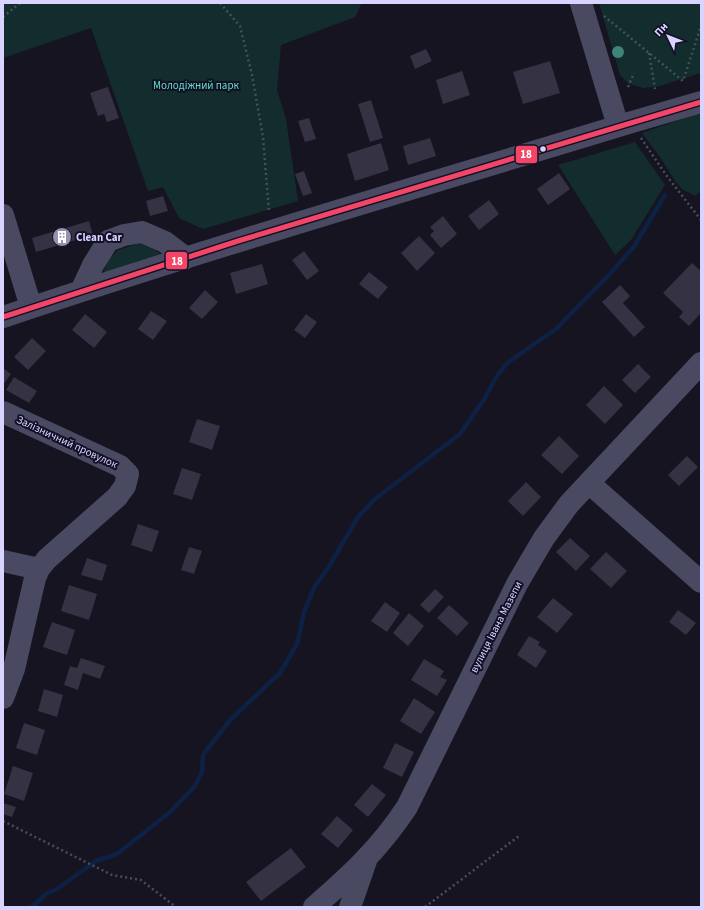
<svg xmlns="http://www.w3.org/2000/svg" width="704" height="910" font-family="'Source Sans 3',sans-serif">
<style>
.green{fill:#132c2d}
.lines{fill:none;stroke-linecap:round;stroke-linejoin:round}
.stream{stroke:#0d2144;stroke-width:4.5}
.building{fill:#343243}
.path{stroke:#44505f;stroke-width:2.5;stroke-dasharray:2 3;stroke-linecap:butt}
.minor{stroke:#4a4962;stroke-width:22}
.bus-1-casing{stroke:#130f26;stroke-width:8}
.bus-1{stroke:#f34667;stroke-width:5}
.tree{fill:#3e8478}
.bus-dot{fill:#d9d4ff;stroke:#130f26;stroke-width:1.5}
.labels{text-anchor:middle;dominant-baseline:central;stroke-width:4;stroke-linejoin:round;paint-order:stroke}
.park-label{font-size:11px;fill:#5fe0c0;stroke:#130f26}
.poi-label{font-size:11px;font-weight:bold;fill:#d9d4ff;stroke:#130f26;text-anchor:start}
.street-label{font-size:11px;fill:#d9d4ff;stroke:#130f26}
.line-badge{stroke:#130f26;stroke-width:1.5}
.badge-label{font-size:11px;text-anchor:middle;font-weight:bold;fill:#fff}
</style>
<rect width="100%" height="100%" fill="#161421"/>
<path class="green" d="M3 3H362L355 17 281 45 277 90 286 119 298 201 203 229 179 218 163 187 148 191 91 28 3 58Z
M599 3H701V73L660 86 644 88 629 84 620 75Z
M699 113 701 115V191L695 196 682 189 675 181 662 160 642 133Z
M635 142 665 185 631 240 615 255 558 165Z
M140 243 154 249 163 256 102 275 109 259 118 250Z"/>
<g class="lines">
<path class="stream" d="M32 907 46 894 57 889 96 861 117 854 169 813 195 786 202 772 203 756 205 752 231 719 280 673 297 644 305 609 315 586 328 568 358 517 375 499 460 434 483 401 497 376 507 363 556 329 605 279 633 248 665 195"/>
</g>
<path class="building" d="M426 49 432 61 415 69 410 56Z
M550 61 560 93 523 104 513 72Z
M462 71 470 95 443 104 436 80Z
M108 87 119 118 107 122 104 114 98 116 90 93Z
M371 100 383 138 370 142 358 104Z
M309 118 316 139 305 142 298 121Z
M430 138 436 156 408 165 403 146Z
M381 143 389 170 355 181 347 154Z
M304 171 312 193 303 196 295 174Z
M559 173 570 189 548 205 537 189Z
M163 196 168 211 150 216 146 201Z
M489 200 499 214 479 230 468 216Z
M443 216 457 234 441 248 430 235 434 231 430 227Z
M89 221 93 235 36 252 32 238Z
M419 236 435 253 417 271 401 253Z
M304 251 319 271 307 280 292 260Z
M692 263 701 271V313L689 326 679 317 683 312 663 293Z
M262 264 268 284 236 294 230 273Z
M369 272 388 287 378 299 359 284Z
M620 285 630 296 623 303 645 327 634 337 602 302Z
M205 290 218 302 202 319 189 308Z
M151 311 167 321 153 340 138 329Z
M85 314 107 332 94 348 72 330Z
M306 314 317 322 305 338 294 330Z
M32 338 46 351 28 370 14 357Z
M638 364 651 377 635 393 622 380Z
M3 368 11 374 3 385Z
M14 377 37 391 29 403 6 390Z
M604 386 623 405 605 424 586 405Z
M197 419 220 426 212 450 189 442Z
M559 436 579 456 562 474 541 455Z
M687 456 698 467 679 486 668 475Z
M182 468 201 474 192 500 173 494Z
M526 482 541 497 523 516 508 501Z
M138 524 159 531 152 552 131 545Z
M570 538 590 556 576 571 556 552Z
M189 547 202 551 194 574 181 570Z
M606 552 627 571 611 588 590 569Z
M87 558 107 565 102 581 81 575Z
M69 585 97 594 89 620 61 611Z
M435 589 444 597 429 613 420 605Z
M553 598 573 614 557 633 537 617Z
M385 602 400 613 387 632 371 621Z
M449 605 469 623 457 636 437 618Z
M678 610 696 623 686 635 669 622Z
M409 613 424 626 408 646 393 633Z
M52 622 75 630 67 655 43 647Z
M529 636 540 642 538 645 547 651 536 668 517 655Z
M81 658 105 666 100 679 83 673 78 690 64 685 70 666 77 668Z
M424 659 444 671 440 677 447 680 437 696 411 680Z
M44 689 63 695 57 717 38 711Z
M414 698 435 712 421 734 400 721Z
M24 723 45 730 37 755 16 748Z
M395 743 414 752 402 777 383 768Z
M13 766 33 773 24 801 4 794Z
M372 784 386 795 368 817 354 805Z
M3 803 16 807 12 817 3 814Z
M337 816 353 830 338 848 321 834Z
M291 848 306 867 261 901 246 882Z"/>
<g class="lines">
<path class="path" d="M220 3 240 26 252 75 263 137 269 212
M604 16 683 81 701 26
M3 17 20 3
M649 53 655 89
M628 87 634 73
M641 138 666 175 701 220
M3 821 112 875 141 880 176 907
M425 907 519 836"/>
<path class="minor" d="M581 3 618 126
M3 215 31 307
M81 291 93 265 108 241 124 235 142 232 165 242 186 258
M3 317C211 247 422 186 632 122L701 102
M3 412 120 466 128 474 125 486 117 497 47 559 39 569 35 578 14 669 3 698
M589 483 701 582
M3 561 39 569
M314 907C351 875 380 848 407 807L517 584 544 538 569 504 701 363
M350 907 366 861"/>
<g class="bus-1-casing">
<path id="bus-1" d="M3 317 238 241 701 102"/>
</g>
<use href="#bus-1" class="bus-1"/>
</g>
<circle class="tree" cx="618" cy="52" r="6"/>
<defs>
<g id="building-disc" transform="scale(1)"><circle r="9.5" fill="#9591b1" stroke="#130f26"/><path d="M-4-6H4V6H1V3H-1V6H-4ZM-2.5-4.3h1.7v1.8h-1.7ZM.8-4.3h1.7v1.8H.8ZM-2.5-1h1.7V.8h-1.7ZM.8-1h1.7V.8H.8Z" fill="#fff"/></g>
</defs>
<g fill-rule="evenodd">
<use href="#building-disc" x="62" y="237"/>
</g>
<circle class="bus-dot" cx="543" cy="149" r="3.5"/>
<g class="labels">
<g class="park-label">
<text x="196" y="85">Молодіжний парк</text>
</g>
<g class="poi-label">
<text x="76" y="237">Clean Car</text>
</g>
<g class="street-label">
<text transform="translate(67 442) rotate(25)">Залізничний провулок</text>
<text transform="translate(496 627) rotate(-63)">вулиця Івана Мазепи</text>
</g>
</g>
<g class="line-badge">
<rect x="515" y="145" width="23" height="19" rx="4" fill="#f34667"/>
<rect x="165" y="251" width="23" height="19" rx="4" fill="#f34667"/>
</g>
<g class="badge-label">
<text x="526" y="158">18</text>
<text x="177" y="265">18</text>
</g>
<rect width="704" height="910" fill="none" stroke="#d9d4ff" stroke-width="8"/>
<g transform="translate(668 36) rotate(313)" stroke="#130f26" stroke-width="3" paint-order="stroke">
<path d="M0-3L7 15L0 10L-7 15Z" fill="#d9d4ff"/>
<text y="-6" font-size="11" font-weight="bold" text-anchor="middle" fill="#d9d4ff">Пн</text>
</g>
</svg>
